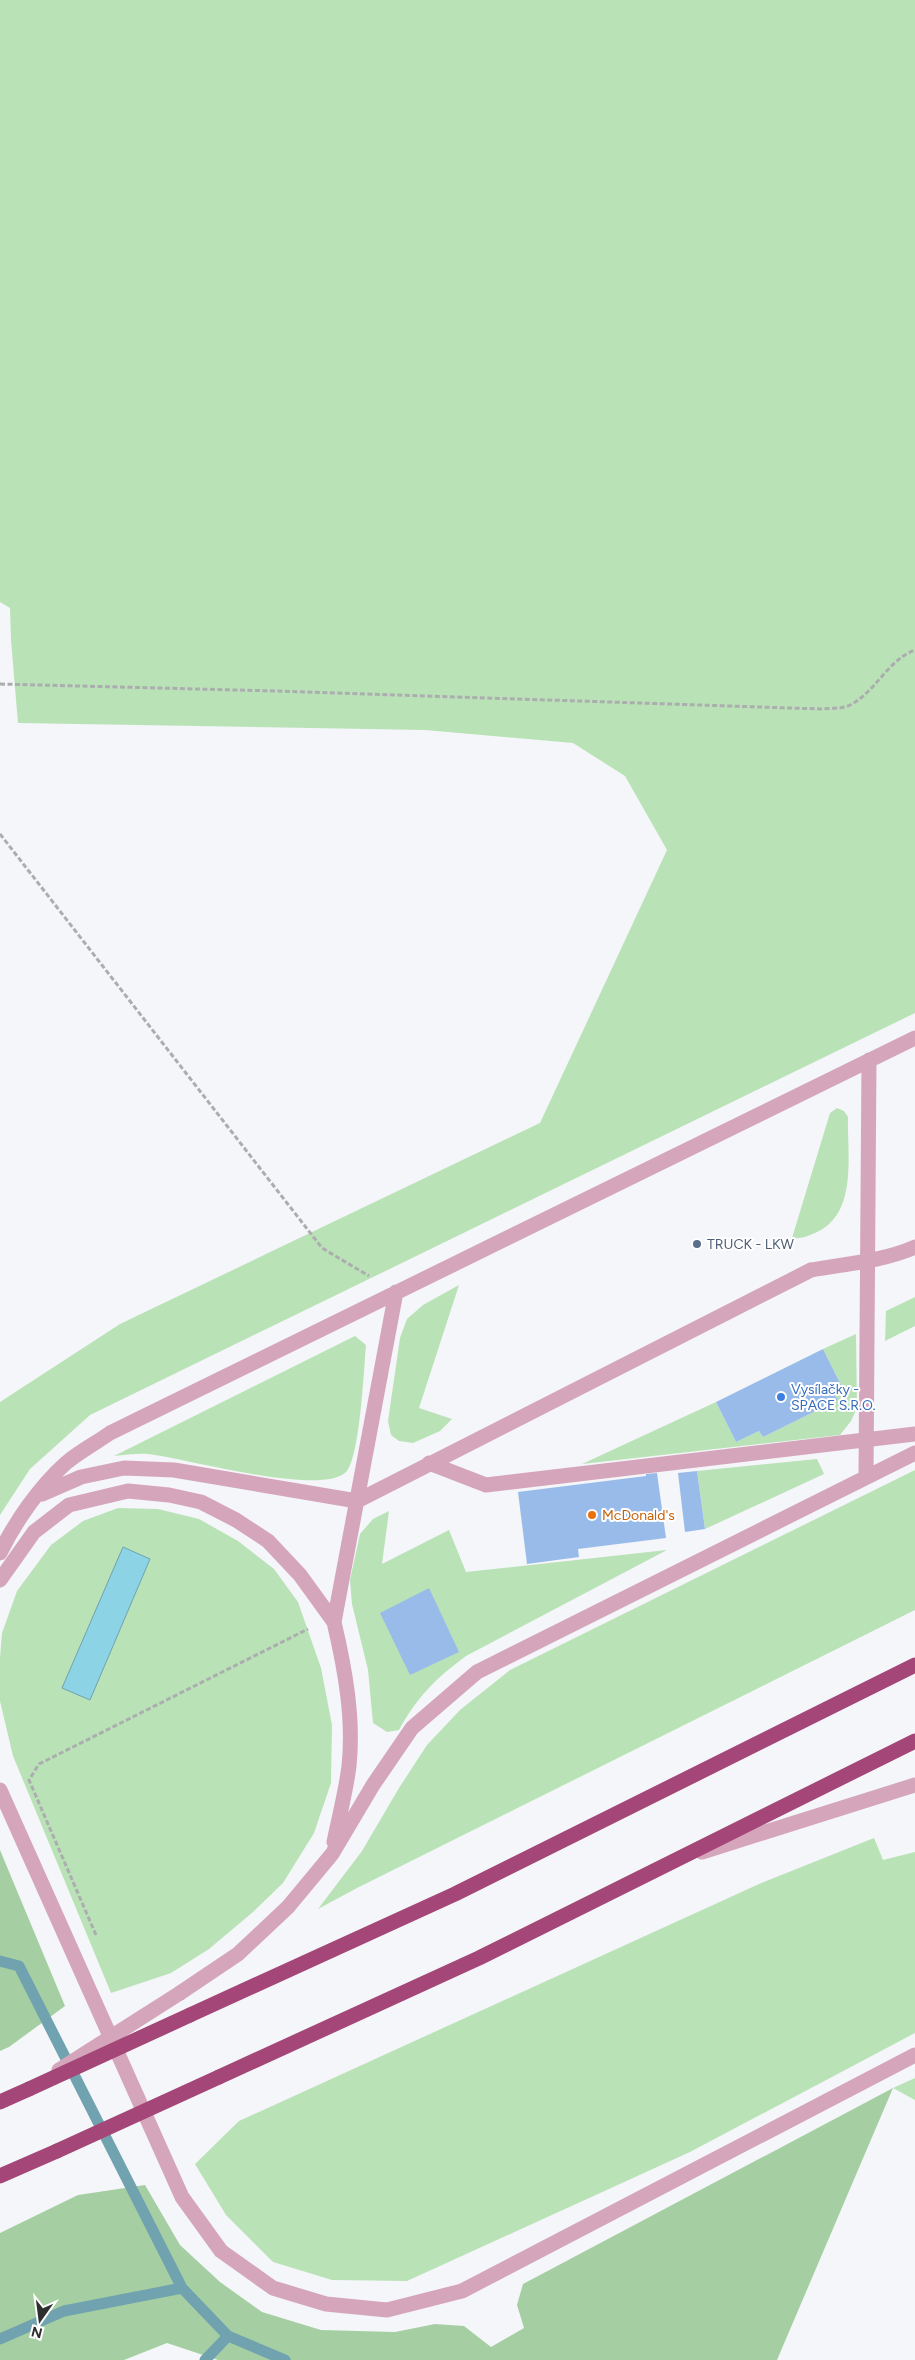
<svg xmlns="http://www.w3.org/2000/svg" width="915" height="2360" font-family="Figtree,sans-serif">
<style>
.green{fill:#bae2b7}
.forest{fill:#a5cfa2}
.water{fill:#8cd3e6;stroke:#70a2af}
.lines{fill:none;stroke-linecap:round;stroke-linejoin:round}
.stream{stroke:#70a2af;stroke-width:11}
.building{fill:#99bbe9}
.path{stroke:#acadaf;stroke-width:3;stroke-dasharray:5 2.5;stroke-linecap:butt}
.lane{stroke:#d5a6bb;stroke-width:15}
.street{stroke:#d5a6bb;stroke-width:15}
.highway{stroke:#a44677;stroke-width:15}
.lane-bridge{stroke:#d5a6bb;stroke-width:15}
.highway-bridge{stroke:#a44677;stroke-width:15}
.service-dot{fill:#5c6f8a;stroke:#fff;stroke-width:2}
.shop-dot{fill:#3f7fe0;stroke:#fff;stroke-width:2}
.food-dot{fill:#e8710a;stroke:#fff;stroke-width:2}
.labels{text-anchor:middle;dominant-baseline:central;stroke-width:4;stroke-linejoin:round;paint-order:stroke}
.service-label{font-size:14px;fill:#4e5e75;stroke:#fff;text-anchor:start}
.shop-label{font-size:14px;fill:#366cbe;stroke:#fff;text-anchor:start}
.food-label{font-size:14px;fill:#c56008;stroke:#fff;text-anchor:start}
</style>
<rect width="100%" height="100%" fill="#f4f6f9"/>
<path class="green" d="M0 0H915V1013L90 1415 30 1469 0 1515V1402L120 1324 540 1123 667 850 625 776 573 743 425 730 18 723 11 640 10 608 0 602Z
M837 1108 844 1111 848 1117C847 1154 858 1213 817 1232 808 1236 802 1239 792 1238L830 1113Z
M459 1285 419 1408 452 1419 440 1431 413 1443 399 1441 391 1435 388 1421 400 1338 407 1319 423 1305Z
M915 1297V1326L885 1341 886 1311Z
M856 1334 857 1408 851 1421 840 1435 582 1464 716 1402 736 1442 759 1431 763 1437 838 1400 834 1394 843 1389 823 1349Z
M355 1336 366 1345C364 1368 360 1458 346 1472 321 1497 185 1458 148 1454 137 1453 125 1455 114 1456Z
M817 1459 824 1474 705 1529 697 1471Z
M915 1470V1610L357 1888 318 1909 362 1851 399 1788 427 1745 460 1710 510 1670Z
M118 1508 158 1509 199 1519 238 1541 274 1569 298 1602 321 1668 332 1725 331 1783 314 1833 283 1883 253 1912 209 1949 171 1973 111 1993 13 1756 0 1701V1658L2 1633 17 1591 51 1545 83 1521Z
M389 1511 382 1564 449 1530 466 1572 667 1550 466 1656C435 1679 418 1696 399 1730L387 1732 373 1723 368 1670 352 1604 350 1580 360 1534 373 1519Z
M874 1838 883 1860 915 1852V2033L690 2152 407 2281 332 2280 273 2262 226 2215 195 2164 239 2121 759 1884Z
M915 2078V2100L893 2088Z"/>
<path class="forest" d="M0 1850 65 2006 9 2047 0 2051Z
M893 2088 777 2360H218L167 2343 124 2360H0V2233L78 2195 145 2185 180 2245 220 2282 262 2312 321 2330 395 2332 435 2324 464 2326 491 2347 524 2328 517 2305 523 2284Z"/>
<path class="water" d="M123 1547 150 1559 90 1700 62 1688Z"/>
<g class="lines">
<path class="stream" d="M0 1961 19 1966 182 2288 228 2336 285 2360
M0 2339 64 2311 182 2288
M205 2360 228 2336"/>
</g>
<path class="building" d="M823 1349 843 1389 834 1394 838 1400 763 1437 759 1431 736 1442 716 1402Z
M697 1471 705 1529 685 1532 678 1473Z
M657 1473 666 1538 578 1549 579 1557 527 1564 518 1492 646 1476V1474Z
M429 1588 459 1652 410 1675 380 1613Z"/>
<g class="lines">
<path class="path" d="M0 684 276 691 821 709C829 708 841 709 848 706 876 693 886 661 915 650
M0 834 322 1248 369 1276
M96 1935 29 1780 39 1764 308 1629"/>
<path class="lane" d="M429 1463 486 1485 915 1434
M866 1477 869 1060
M42 1494 81 1477 124 1468 174 1470 357 1501 811 1270C845 1264 883 1261 915 1247
M0 1553C15 1522 40 1486 66 1463 79 1452 96 1443 110 1433L915 1038
M0 1580 34 1532 69 1505 128 1491 169 1495 201 1502 236 1520 268 1541 300 1575 334 1622
M334 1842C339 1817 346 1791 349 1766 354 1718 345 1669 334 1622L396 1292
M702 1852 915 1785
M180 1993 238 1954 288 1907 332 1854 373 1785 412 1728 477 1672 915 1453"/>
<path class="street" d="M0 1790 182 2197 221 2251 273 2288 326 2304 387 2310 462 2291 915 2055"/>
<path class="highway" d="M190 2015 455 1894 915 1665
M219 2077 479 1958 915 1741
M0 2102 29 2089
M0 2176 57 2151"/>
<path class="lane-bridge" d="M59 2070 180 1993"/>
<path class="highway-bridge" d="M29 2089 190 2015
M57 2151 219 2077"/>
</g>
<circle class="service-dot" cx="697" cy="1244" r="5"/>
<circle class="shop-dot" cx="781" cy="1397" r="5"/>
<circle class="food-dot" cx="592" cy="1515" r="5"/>
<g class="labels">
<g class="service-label">
<text x="707" y="1244">TRUCK - LKW</text>
</g>
<g class="shop-label">
<text x="791" y="1389">Vysílačky -<tspan x="791" dy="16">SPACE S.R.O.</tspan></text>
</g>
<g class="food-label">
<text x="602" y="1515">McDonald's</text>
</g>
</g>
<g transform="translate(40 2320) rotate(194)" stroke="#ffffff" stroke-width="4" paint-order="stroke">
<path d="M0-4L9 19L0 12L-9 19Z" fill="#2d2e2e"/>
<text y="-8" font-size="14" font-weight="bold" text-anchor="middle" fill="#2d2e2e">N</text>
</g>
</svg>
